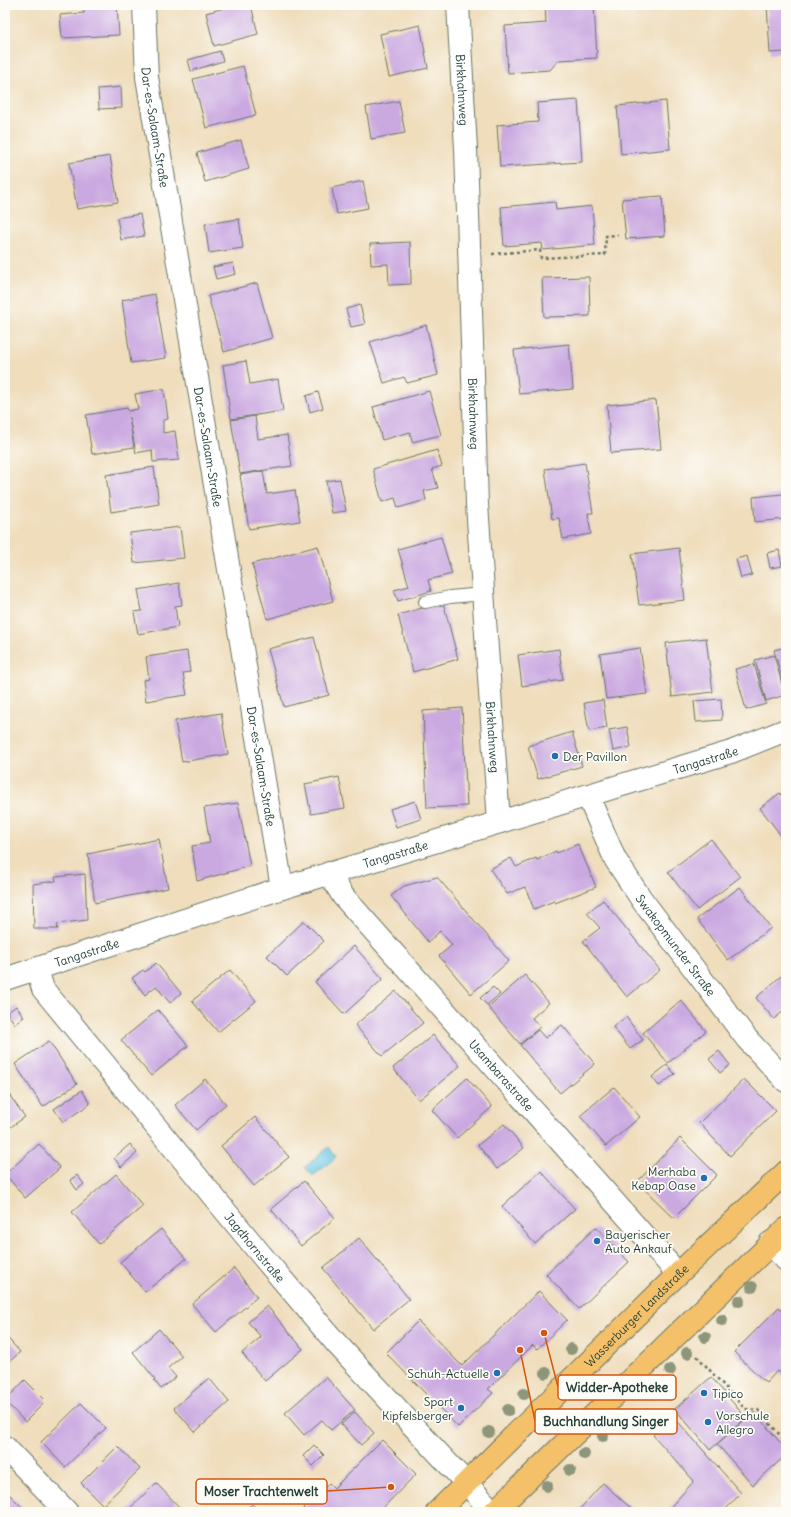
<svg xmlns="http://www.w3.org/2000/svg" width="791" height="1517" font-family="Delius,sans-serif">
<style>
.water{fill:#67c6e5;stroke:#43828c}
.building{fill:#caa9e1}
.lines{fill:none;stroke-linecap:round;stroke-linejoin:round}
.lane-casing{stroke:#687564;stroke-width:14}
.street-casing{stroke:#687564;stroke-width:24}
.primary-casing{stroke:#687564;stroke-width:24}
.path{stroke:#687564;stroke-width:2.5;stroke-dasharray:3 3;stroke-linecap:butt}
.lane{stroke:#fff;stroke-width:12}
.street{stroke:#fff;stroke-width:22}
.primary{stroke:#f4c16a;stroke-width:22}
.tree{fill:#8d967a}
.poi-dot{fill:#1f6fb2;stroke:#fdfcf7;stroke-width:1.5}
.labels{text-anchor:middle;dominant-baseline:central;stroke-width:3.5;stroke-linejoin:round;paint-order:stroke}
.street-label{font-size:12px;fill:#1f3d34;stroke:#fdfcf7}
.poi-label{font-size:12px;fill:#1f3d34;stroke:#fdfcf7;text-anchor:start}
.leader{fill:none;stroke:#d45610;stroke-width:1.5}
.callout-dot{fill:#d45610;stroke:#fdfcf7;stroke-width:1.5}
.callout{fill:#fdfcf7;stroke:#d45610;stroke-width:1.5}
.callout-label{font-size:13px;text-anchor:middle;font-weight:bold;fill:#1f3d34}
</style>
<rect width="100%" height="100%" fill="#fdfcf7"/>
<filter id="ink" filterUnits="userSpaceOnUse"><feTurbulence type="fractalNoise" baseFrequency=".025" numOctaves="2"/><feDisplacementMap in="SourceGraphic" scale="8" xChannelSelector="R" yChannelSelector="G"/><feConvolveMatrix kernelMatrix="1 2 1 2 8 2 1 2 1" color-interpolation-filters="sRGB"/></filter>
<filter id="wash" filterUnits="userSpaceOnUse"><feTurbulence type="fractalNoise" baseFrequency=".012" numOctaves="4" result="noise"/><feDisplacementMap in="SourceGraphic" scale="16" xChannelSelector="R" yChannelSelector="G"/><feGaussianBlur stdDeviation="0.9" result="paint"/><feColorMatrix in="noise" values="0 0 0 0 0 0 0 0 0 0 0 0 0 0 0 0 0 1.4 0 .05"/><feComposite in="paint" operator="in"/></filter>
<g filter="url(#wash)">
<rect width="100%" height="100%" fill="#efddbc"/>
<path class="water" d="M329 1147 336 1157 313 1176 305 1167Z"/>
<g id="blocks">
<path class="building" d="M83 5H117L119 35 62 38 60 15 84 13Z
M235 5H251L258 34 214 46 206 13Z
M545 5H594L597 58 559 60 550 70 508 73 505 26 546 23Z
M767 5H786V52L770 53Z
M420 25 428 68 389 77 380 34Z
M220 51 223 61 191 71 188 60Z
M243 66 256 115 206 128 193 79Z
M121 87 122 108 99 109 98 89Z
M578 100 582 162 500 167 497 125 538 122 537 103Z
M399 101 405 133 371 139 366 107Z
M666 101 670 149 621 154 617 106Z
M241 140 249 169 205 182 197 153Z
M110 156 118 202 77 209 69 163Z
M363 181 368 208 337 214 332 188Z
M662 196 665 236 626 239 622 199Z
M555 202 556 210 592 206 595 245 543 250 542 243 504 246 501 207Z
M140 214 144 236 121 240 117 218Z
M239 219 243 248 209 253 205 224Z
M410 242 411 284 389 285 388 264 371 265 370 244Z
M233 263 236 274 216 279 213 267Z
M589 277 590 316 544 317 542 278Z
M257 283 272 338 224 352 208 296Z
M155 294 166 358 131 363 122 300Z
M360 305 365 324 351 327 346 309Z
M426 325 438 375 407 383 404 377 384 383 370 342Z
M569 344 573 389 519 394 514 350Z
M246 361 250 384 278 379 283 411 231 419 223 365Z
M164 389 168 419 163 420V433L175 431 179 460 153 462 152 450 136 453 129 417 134 447 92 454 86 415 127 408 128 411 138 409 135 394Z
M429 391 441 435 412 442 410 432 382 440 373 407Z
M318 392 323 408 310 412 306 396Z
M656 400 661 449 611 453 607 405Z
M255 416 258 439 287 435 292 466 240 474 231 420Z
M437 450 442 466 432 469 438 488 424 491 426 500 398 508 395 498 382 502 373 469Z
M585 463 593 513H588L591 534 563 539 559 518 552 519 545 469Z
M154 467 159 504 111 512 106 475Z
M263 471 267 494 295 490 300 521 249 529 240 475Z
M340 479 346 511 332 513 326 481Z
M783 494 786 519 755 522 753 497Z
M180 527 184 558 134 563 130 533Z
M441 537 452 574 428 580 431 591 398 601 394 590 409 586 398 549Z
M318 546 333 601 267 619 252 564Z
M679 548 685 600 639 605 632 554Z
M779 550 782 566 770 568 767 553Z
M747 556 752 575 741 578 736 559Z
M179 583 182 605 175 606 178 627 138 634 134 612 142 611 138 590Z
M443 602 458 659 413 672 398 615Z
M314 637 329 695 284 707 268 649Z
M706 638 713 692 672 697 666 643Z
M786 647V692L774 650Z
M640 648 647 694 606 699 600 654Z
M559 649 563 680 522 686 518 655Z
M187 651 190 672 183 673 187 695 146 701 143 680 149 679 146 657Z
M774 655 785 695 766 701 755 660Z
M754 664 766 704 746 710 735 669Z
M721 699 722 720 696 722 694 701Z
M603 700 607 728 589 731 584 703Z
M462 708 467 806 427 808 423 711Z
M221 713 228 754 182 762 175 721Z
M627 727 631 747 613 751 609 730Z
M572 732 582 766 538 779 528 746Z
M339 777 345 808 311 814 305 784Z
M780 793 786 801V842L760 808Z
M415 801 421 819 396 827 390 809Z
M238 803 250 866 197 881 192 846 210 843 204 808Z
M159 839 168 888 95 903 88 854Z
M711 839 740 877 697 910 668 872Z
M578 844 596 887 555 903 554 901 534 909 525 887 507 894 490 869 511 858 516 867 536 858 537 860 556 851 557 853Z
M85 874 87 920 57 924 58 929H34L33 884 56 881 55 877Z
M437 877 509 961 471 994 439 956 452 945 440 931 428 942 391 896 404 886Z
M740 887 771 928 728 960 697 919Z
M603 900 660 970 627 997 583 941 600 928 587 913Z
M304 921 324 941 287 976 267 956Z
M354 946 383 979 344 1014 315 982Z
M156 963 181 993 170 1003 156 986 145 995 132 978 143 970 145 972Z
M230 970 256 1001 218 1032 192 1001Z
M525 975 549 1003 532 1018 540 1027 520 1044 488 1007Z
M781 976 786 981V1009L774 1019 756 998Z
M493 987 500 994 487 1005 480 998Z
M396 991 423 1023 382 1056 355 1025Z
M681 1000 706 1031 668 1063 643 1033Z
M16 1006 24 1017 15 1024 7 1013Z
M158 1010 188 1046 151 1076 121 1040Z
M626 1017 643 1040 630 1049 613 1027Z
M562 1025 595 1064 560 1093 520 1045 538 1030 545 1038Z
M433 1035 460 1066 419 1100 393 1068Z
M49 1041 77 1084 43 1107 15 1064Z
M719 1051 730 1065 720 1073 709 1059Z
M667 1065 675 1074 659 1086 652 1077Z
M467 1078 492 1107 457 1138 432 1110Z
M205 1079 226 1104 196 1130 175 1105Z
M744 1079 776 1111 730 1156 699 1123Z
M614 1087 640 1117 606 1146 580 1116Z
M5 1089 25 1117 5 1131Z
M82 1090 90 1104 63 1122 54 1109Z
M255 1117 289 1157 254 1186 221 1146Z
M504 1124 524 1148 497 1169 478 1145Z
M680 1138 717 1175 674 1218 637 1182Z
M39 1144 60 1168 25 1198 5 1174Z
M130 1144 137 1153 121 1167 114 1158Z
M541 1171 575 1209 535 1244 502 1206Z
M116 1174 143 1206 99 1244 72 1212Z
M77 1175 84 1184 77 1190 70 1180Z
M304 1181 335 1218 301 1246 271 1209Z
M596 1227 629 1262 579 1309 546 1274Z
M161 1229 186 1259 145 1292 120 1262Z
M359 1238 409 1299 373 1329 323 1268Z
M234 1268 257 1297 216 1332 192 1304Z
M539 1291 567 1320 537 1349 533 1345 493 1384 488 1389 493 1393 458 1427 386 1353 418 1321 462 1366Z
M267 1306 303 1349 265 1381 242 1353 261 1337 248 1322Z
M779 1307 786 1314V1379L777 1371 766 1383 734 1352Z
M159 1329 182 1356 168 1368 176 1377 161 1389 154 1380 155 1379 133 1352Z
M5 1335 20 1352 5 1366Z
M326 1377 355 1410 331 1430 322 1420 304 1435 285 1413Z
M711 1377 746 1418 710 1450 675 1409Z
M209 1378 229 1402 195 1432 174 1408Z
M25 1380 46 1401 25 1422 5 1401Z
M81 1403 106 1428 65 1467 41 1442Z
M355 1412 374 1433 361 1445 341 1424Z
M754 1412 786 1449V1455L753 1485 717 1444Z
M673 1416 741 1493 723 1512H666L694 1481 653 1435Z
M382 1440 416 1474 379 1512H300L329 1483 334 1488Z
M314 1445 324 1455 313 1466 303 1456Z
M118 1446 140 1469 103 1505 81 1483Z
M156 1483 184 1512H126Z
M603 1483 635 1512H577Z
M5 1491H6L27 1512H5Z
M252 1504 260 1512H244Z"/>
</g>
</g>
<g filter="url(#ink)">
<use href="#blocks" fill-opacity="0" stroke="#687564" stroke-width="1"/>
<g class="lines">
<g class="lane-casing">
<path id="lane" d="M425 602 450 597 483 594"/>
</g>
<g class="street-casing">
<g id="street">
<path id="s1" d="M144 5 147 77 282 888"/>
<path id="s2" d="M458 5 466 149 477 504 499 822"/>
<path id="s3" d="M588 796 615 859 642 900 747 1039 786 1081"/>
<path id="s4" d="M329 873 343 896 678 1274"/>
<path id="s5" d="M37 969 43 989 263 1257 336 1343 493 1512"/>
<path id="s6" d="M5 979 282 888 731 752 786 730"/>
<path d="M770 1243 786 1260"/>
<path d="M5 1447 67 1512"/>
</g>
</g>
<g class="primary-casing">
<g id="primary">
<path id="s7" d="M437 1512 678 1274 786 1172"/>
<path d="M494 1512 786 1229"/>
</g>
</g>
<path class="path" d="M492 254 540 250 541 258 605 255 606 236 618 235
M697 1356 745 1409 758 1410 786 1442"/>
<use href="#lane" class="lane"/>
<use href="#street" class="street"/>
<use href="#primary" class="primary"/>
</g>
<g class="tree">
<circle cx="752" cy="1287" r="6"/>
<circle cx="739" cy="1301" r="6"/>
<circle cx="722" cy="1320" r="6"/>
<circle cx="705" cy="1337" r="6"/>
<circle cx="571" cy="1349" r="6"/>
<circle cx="687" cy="1353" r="6"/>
<circle cx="670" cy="1370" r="6"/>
<circle cx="546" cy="1373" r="6"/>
<circle cx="524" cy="1394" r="6"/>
<circle cx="508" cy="1410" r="6"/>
<circle cx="489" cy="1432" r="6"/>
<circle cx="603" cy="1436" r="6"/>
<circle cx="584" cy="1454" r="6"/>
<circle cx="570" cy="1470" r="6"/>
<circle cx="547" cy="1486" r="6"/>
</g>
</g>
<g class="poi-dot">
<circle cx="555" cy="756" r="4"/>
<circle cx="704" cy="1178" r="4"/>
<circle cx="597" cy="1241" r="4"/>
<circle cx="497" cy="1373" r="4"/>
<circle cx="704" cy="1393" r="4"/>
<circle cx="461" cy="1408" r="4"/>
<circle cx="708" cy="1422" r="4"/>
</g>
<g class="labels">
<g class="street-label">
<text stroke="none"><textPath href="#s2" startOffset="85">Birkhahnweg</textPath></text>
<text stroke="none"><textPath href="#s1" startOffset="123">Dar-es-Salaam-Straße</textPath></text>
<text stroke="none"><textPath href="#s2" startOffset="409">Birkhahnweg</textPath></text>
<text stroke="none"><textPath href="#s1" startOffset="447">Dar-es-Salaam-Straße</textPath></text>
<text stroke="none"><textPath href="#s2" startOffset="733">Birkhahnweg</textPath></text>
<text stroke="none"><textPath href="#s6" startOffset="734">Tangastraße</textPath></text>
<text stroke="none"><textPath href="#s1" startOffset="771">Dar-es-Salaam-Straße</textPath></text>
<text stroke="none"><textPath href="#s6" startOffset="410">Tangastraße</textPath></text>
<text stroke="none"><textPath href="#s3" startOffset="174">Swakopmunder Straße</textPath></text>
<text stroke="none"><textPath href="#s6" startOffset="86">Tangastraße</textPath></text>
<text stroke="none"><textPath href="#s4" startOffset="266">Usambarastraße</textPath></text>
<text stroke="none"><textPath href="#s5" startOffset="355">Jagdhornstraße</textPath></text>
<text stroke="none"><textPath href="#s7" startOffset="280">Wasserburger Landstraße</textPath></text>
</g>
<g class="poi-label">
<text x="563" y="756">Der Pavillon</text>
<text x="696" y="1171" text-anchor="end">Merhaba<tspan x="696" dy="14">Kebap Oase</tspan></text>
<text x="605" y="1234">Bayerischer<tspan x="605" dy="14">Auto Ankauf</tspan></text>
<text x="489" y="1373" text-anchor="end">Schuh-Actuelle</text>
<text x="712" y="1393">Tipico</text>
<text x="453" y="1401" text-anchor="end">Sport<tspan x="453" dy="14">Kipfelsberger</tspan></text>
<text x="716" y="1415">Vorschule<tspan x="716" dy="14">Allegro</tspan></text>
</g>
</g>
<path class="leader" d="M544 1333L558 1387M520 1350L535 1421M391 1487L327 1491"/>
<g class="callout-dot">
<circle cx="544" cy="1333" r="4"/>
<circle cx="520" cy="1350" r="4"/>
<circle cx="391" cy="1487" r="4"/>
</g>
<g class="callout">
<rect x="558" y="1375" width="118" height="25" rx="4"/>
<rect x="535" y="1409" width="142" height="25" rx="4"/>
<rect x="196" y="1479" width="131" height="25" rx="4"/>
</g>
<g class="callout-label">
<text x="617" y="1392">Widder-Apotheke</text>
<text x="606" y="1426">Buchhandlung Singer</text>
<text x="261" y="1496">Moser Trachtenwelt</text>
</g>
<rect width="791" height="1517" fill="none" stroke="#fdfcf7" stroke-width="20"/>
</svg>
